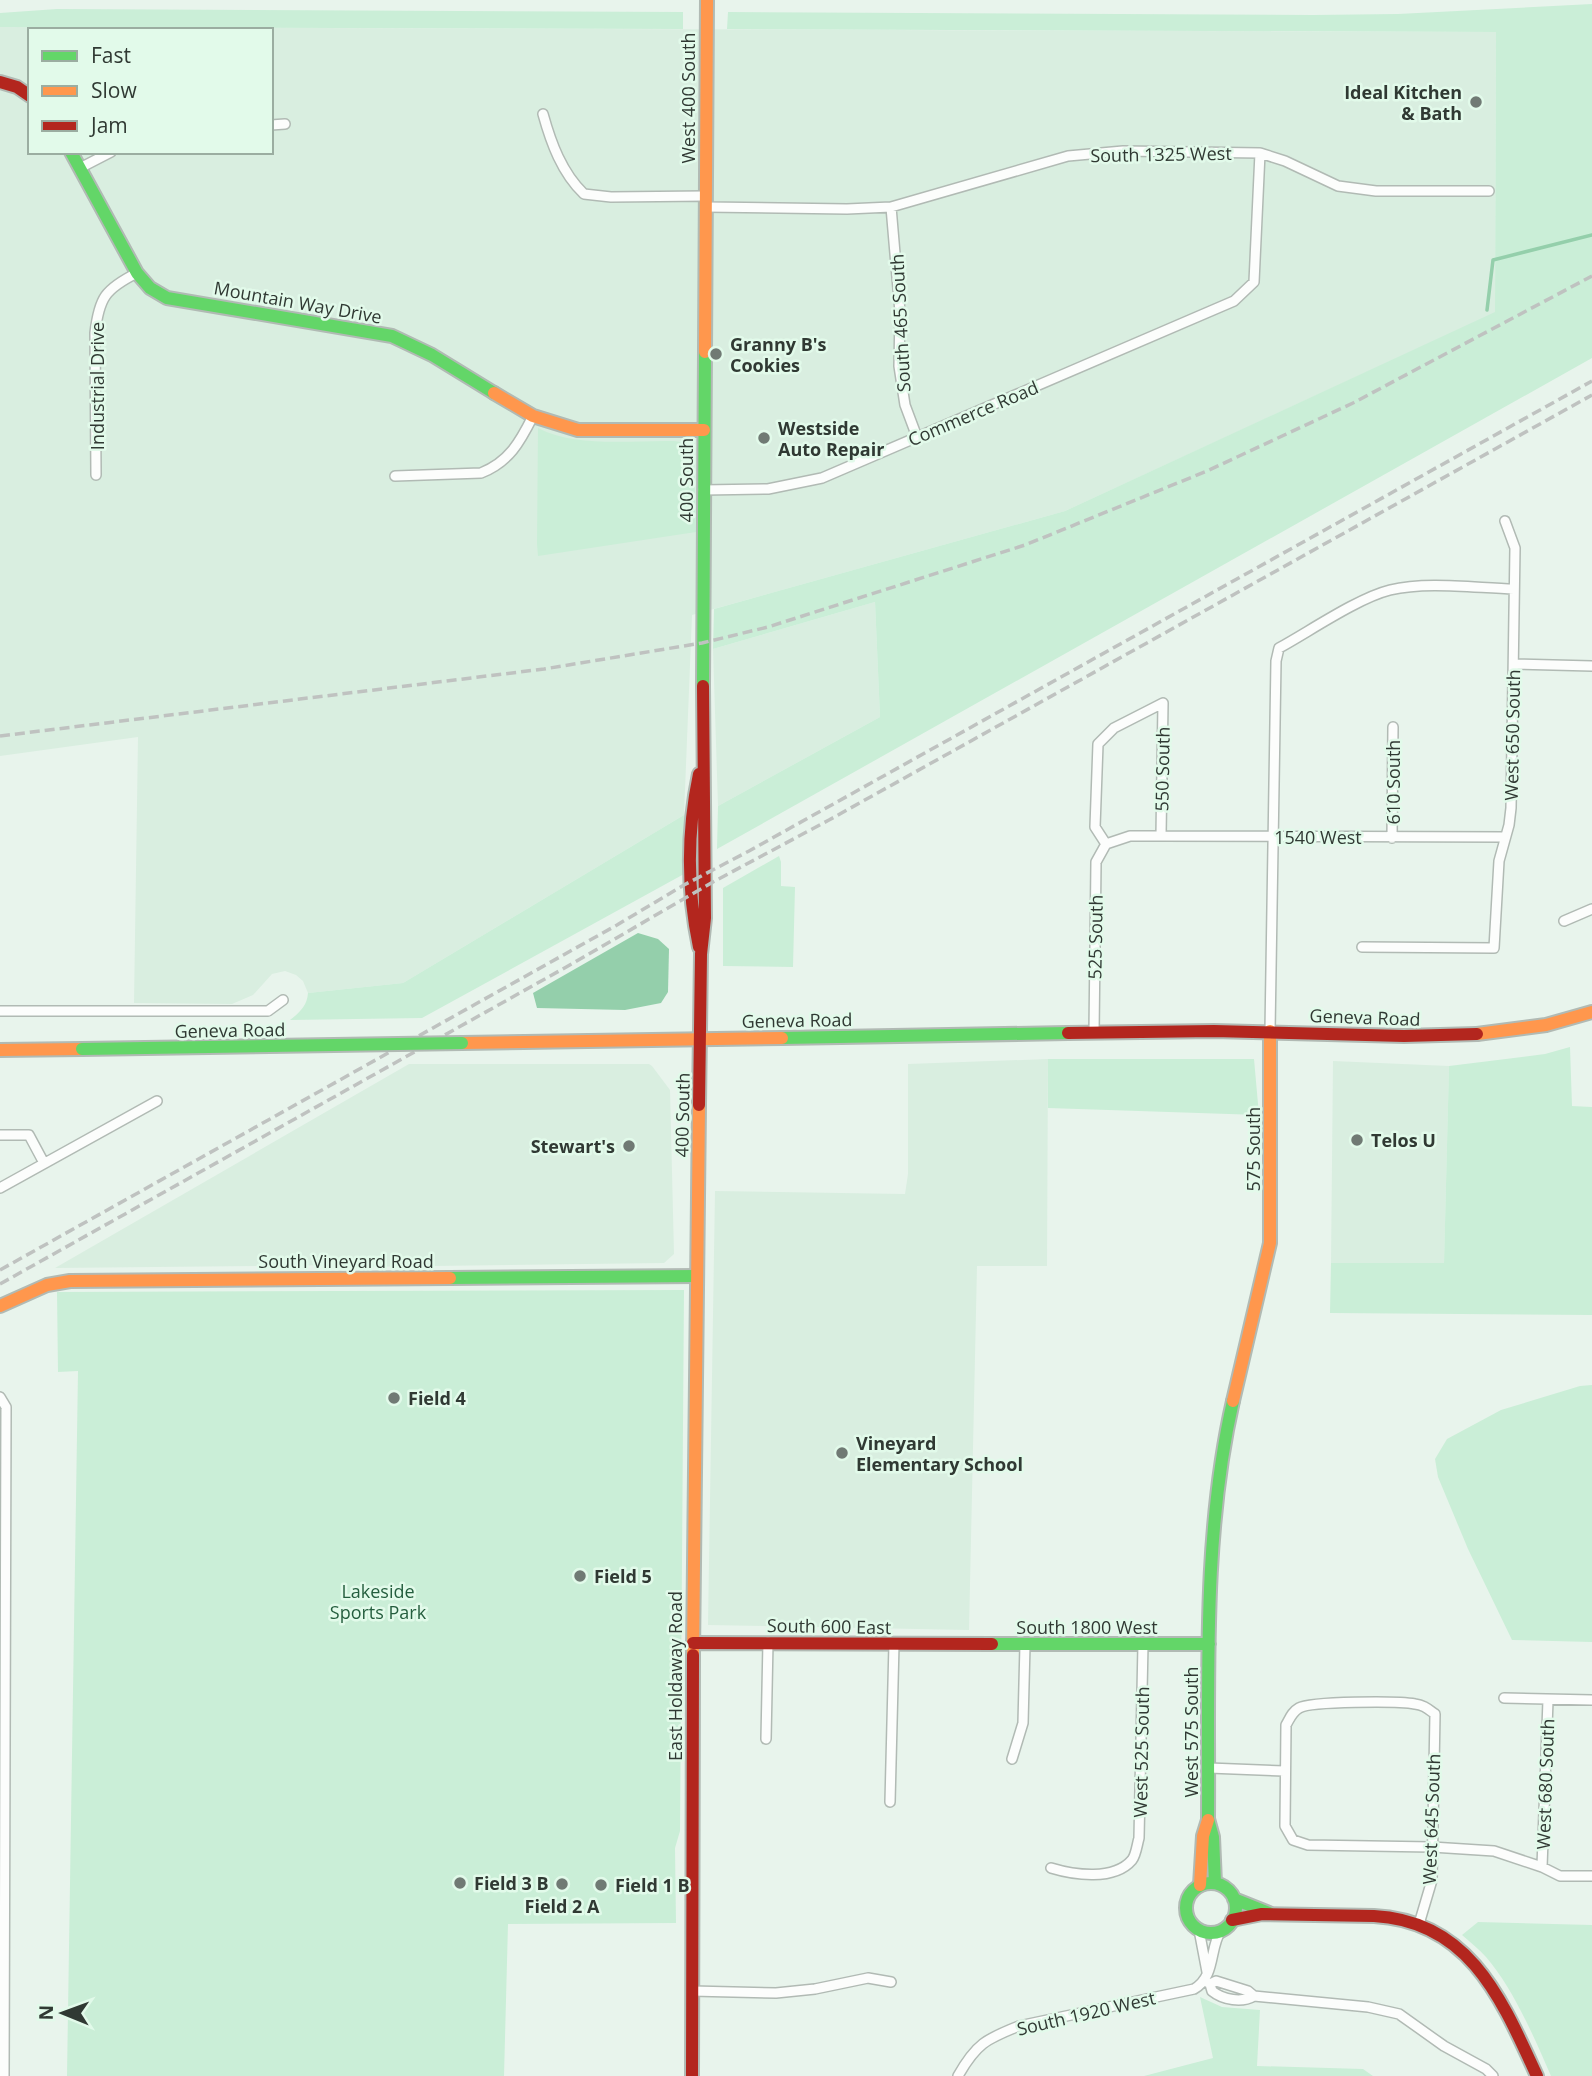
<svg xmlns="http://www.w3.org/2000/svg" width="1592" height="2076" font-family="'Open Sans',sans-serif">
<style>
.built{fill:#d9eee0;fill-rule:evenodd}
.green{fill:#caeed7}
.water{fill:#94cfab}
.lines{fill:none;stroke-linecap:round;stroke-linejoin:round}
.stream{stroke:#94cfab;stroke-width:3.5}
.street-casing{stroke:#b1bab4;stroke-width:12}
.fast-casing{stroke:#b1bab4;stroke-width:16}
.slow-casing{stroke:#b1bab4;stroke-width:16}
.jam-casing{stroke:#b1bab4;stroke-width:16}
.street{stroke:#fcfdfc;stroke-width:9}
.fast{stroke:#63d668;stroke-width:12}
.slow{stroke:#ff974d;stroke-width:12}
.jam{stroke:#b3261e;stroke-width:12}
.rail{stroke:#bfc2c0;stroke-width:3.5;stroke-dasharray:10 5;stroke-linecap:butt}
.fast-bridge-casing{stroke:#b1bab4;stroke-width:16;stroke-linecap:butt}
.fast-bridge{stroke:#63d668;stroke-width:12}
.poi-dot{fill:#707a74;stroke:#e2faea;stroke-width:2.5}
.labels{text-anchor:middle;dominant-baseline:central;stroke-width:5;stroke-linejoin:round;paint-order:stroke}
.poi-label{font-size:18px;font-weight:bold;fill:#303933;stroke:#e2faea;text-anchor:start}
.street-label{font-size:18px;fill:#303933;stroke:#e2faea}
.park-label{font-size:18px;fill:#245e3e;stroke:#e2faea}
</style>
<rect width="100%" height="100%" fill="#e8f4ec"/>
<path class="built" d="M0 27 1496 32 1495 313 1065 511 692 615 684 815 403 983 308 993 303 981 296 975 285 971 272 974 253 995 232 1004 134 1003 138 737 0 756ZM30 30H271V152H30Z
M875 602 880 717 718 806 713 649Z
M1048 1059 1047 1266H977L969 1630 708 1625 715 1191 905 1194 908 1174V1064Z
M1333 1061 1449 1066 1444 1264 1331 1263Z
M409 1064H649L652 1066 670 1090 674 1254 664 1263 353 1267V1265L55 1268Z"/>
<path class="green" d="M1592 4V358L717 849 718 806 880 717 875 602 713 649 714 609 1065 511 1495 312 1496 32 727 29 728 12 1313 15 1398 14Z
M57 9 683 12V29L0 27V13Z
M538 428C576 448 632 440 674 441L687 443 694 451 696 532 538 556 537 544Z
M684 815V874L422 1018 290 1020C300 1012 307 1006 308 993L403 983Z
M779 856 781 862V886L795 887 793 967 723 966V888Z
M1570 1047 1572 1106 1592 1107V1315L1330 1313 1331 1263H1444L1449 1066 1545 1054Z
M1048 1059H1254L1259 1115 1048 1108Z
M684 1290 680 1831 675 1848 676 1923 508 1924 504 2076H67L78 1371 58 1372 57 1292Z
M1592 1385V1642L1512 1640 1468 1549 1438 1477 1435 1459 1447 1439 1501 1410 1580 1386Z
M1478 1922 1592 1925V2076H1551C1535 2039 1513 1988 1486 1957 1479 1949 1470 1942 1462 1935Z
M1200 1997 1222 2007 1260 2010 1257 2066 1363 2069 1373 2076H1144L1213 2058Z"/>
<path class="water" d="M638 933 658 939 669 949 668 992 661 1003 625 1010 537 1008 533 993Z"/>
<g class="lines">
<path class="stream" d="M1487 310 1493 260 1592 235"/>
<g class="street-casing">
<path id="street" d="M543 114C551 143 562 173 584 194L611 197 705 196
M271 125 285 124
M80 168 111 152
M706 207 847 209 891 207 1068 156 1123 151 1260 153 1285 161 1338 186 1376 191H1489
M891 207 900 312 899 366 905 405 917 437
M96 475 95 333C99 298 105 289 137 273
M395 476 481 473C509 462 520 442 533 416
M703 490 768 489 822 478 1234 301 1254 282 1260 153
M1514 664 1592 666
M1392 838 1393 727
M1106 844 1095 827 1098 744 1114 728 1163 703 1161 836
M1564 921 1592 909
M1362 947 1494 948 1499 861 1509 825 1511 808 1515 548 1505 521
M0 1011H268L283 1000
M1270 1031 1276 661 1279 648C1310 631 1358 598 1390 590 1427 581 1475 588 1514 589
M1094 1033 1096 862 1106 844 1130 836H1161L1505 837
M0 1135H29L44 1163
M0 1188 157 1101
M0 1397 6 1407 4 2076
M1504 1698 1592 1700
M766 1739 768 1642
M1012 1759 1023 1723 1025 1645
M1209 1768 1284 1771
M890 1802 894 1644
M1542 1867 1548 1700
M1051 1868C1074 1875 1114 1881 1132 1860 1136 1855 1137 1845 1139 1838L1143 1644
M1419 1924 1432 1880 1435 1714C1428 1709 1424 1705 1415 1704 1399 1701 1311 1701 1299 1708 1292 1712 1290 1718 1286 1725L1285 1826 1293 1840 1308 1845 1432 1847 1494 1851 1542 1867 1560 1876H1592
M1199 1930 1207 1972
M1205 1981 1210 1984 1216 1981 1248 1991 1254 1996
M1210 1984 1212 1991C1223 2000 1242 2003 1254 1996L1368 2007 1399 2014 1444 2046 1486 2069 1493 2076
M692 1991 776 1993 815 1989 868 1978 891 1982
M958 2076C976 2044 986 2039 1019 2026L1194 1989C1216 1976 1209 1949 1221 1930"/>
</g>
<g class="fast-casing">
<path id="fast" d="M71 152 137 273 150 288 167 298 392 336 432 355 494 393
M703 686 705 352
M782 1038 1068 1033
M450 1278 697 1276
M992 1644H1209
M1215 1883 1213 1837 1208 1819C1209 1681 1202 1537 1233 1401
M1186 1908a25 25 0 1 1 50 0a25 25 0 1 1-50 0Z
M1234 1899 1269 1913"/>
</g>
<g class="slow-casing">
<path id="slow" d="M705 352 707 0
M494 393 533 416 578 430H704
M1477 1034 1546 1025 1592 1012
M462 1043 782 1038
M0 1050 82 1049
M0 1306 47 1285 70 1281 450 1278
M1233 1401 1270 1243V1031
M693 1655 699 1105
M1200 1885 1203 1836 1208 1820"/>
</g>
<g class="jam-casing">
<path id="jam" d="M0 82 17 87 30 96
M699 774C687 831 687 890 699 947
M1068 1033 1214 1031 1404 1036 1477 1034
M699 1105 701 954 705 918 703 686
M693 1643 992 1644
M1232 1920 1262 1914 1374 1916C1470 1921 1502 2000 1537 2076
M692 2076 693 1655"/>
</g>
<use href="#street" class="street"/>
<use href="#fast" class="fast"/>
<use href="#slow" class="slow"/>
<use href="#jam" class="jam"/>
<path class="rail" d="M0 736 544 669 702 643 768 627 1025 545 1207 471 1353 403 1592 276
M0 1270 617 925 684 885 749 851 1592 381
M0 1284 568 966 713 882 829 820 1592 395"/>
<g class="fast-bridge-casing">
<path id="fast-bridge" d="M82 1049 462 1043"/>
</g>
<use href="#fast-bridge" class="fast-bridge"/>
</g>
<g class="poi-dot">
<circle cx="1476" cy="102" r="7"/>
<circle cx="716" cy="354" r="7"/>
<circle cx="764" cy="438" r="7"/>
<circle cx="1357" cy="1140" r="7"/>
<circle cx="629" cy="1146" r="7"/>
<circle cx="394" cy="1398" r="7"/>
<circle cx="842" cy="1453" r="7"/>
<circle cx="580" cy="1576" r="7"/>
<circle cx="460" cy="1883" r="7"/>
<circle cx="562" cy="1884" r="7"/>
<circle cx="601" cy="1885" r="7"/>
</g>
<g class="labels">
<g class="poi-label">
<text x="1462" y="92" text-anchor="end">Ideal Kitchen<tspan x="1462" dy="21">&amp; Bath</tspan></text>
<text x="730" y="344">Granny B's<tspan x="730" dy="21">Cookies</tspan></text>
<text x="778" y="428">Westside<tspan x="778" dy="21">Auto Repair</tspan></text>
<text x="1371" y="1140">Telos U</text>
<text x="615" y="1146" text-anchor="end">Stewart's</text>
<text x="408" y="1398">Field 4</text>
<text x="856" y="1443">Vineyard<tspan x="856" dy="21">Elementary School</tspan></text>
<text x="594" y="1576">Field 5</text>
<text x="474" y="1883">Field 3 B</text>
<text x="615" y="1885">Field 1 B</text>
<text x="562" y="1906" text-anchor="middle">Field 2 A</text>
</g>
<g class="street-label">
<text transform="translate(688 98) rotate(-90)">West 400 South</text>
<text transform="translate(1161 154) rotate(-1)">South 1325 West</text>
<text transform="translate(298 302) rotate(10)">Mountain Way Drive</text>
<text transform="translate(900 323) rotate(-93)">South 465 South</text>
<text transform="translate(97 386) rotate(-90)">Industrial Drive</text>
<text transform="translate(973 413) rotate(-23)">Commerce Road</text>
<text transform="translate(686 480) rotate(-90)">400 South</text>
<text transform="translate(1512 735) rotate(-89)">West 650 South</text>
<text transform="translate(1162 769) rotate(-89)">550 South</text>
<text transform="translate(1393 782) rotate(-90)">610 South</text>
<text x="1318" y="837">1540 West</text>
<text transform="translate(1095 937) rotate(-89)">525 South</text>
<text transform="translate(1365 1017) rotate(2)">Geneva Road</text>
<text transform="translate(797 1020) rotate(-1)">Geneva Road</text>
<text transform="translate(230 1030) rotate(-1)">Geneva Road</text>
<text transform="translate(682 1115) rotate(-89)">400 South</text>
<text transform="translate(1253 1149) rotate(-90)">575 South</text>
<text x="346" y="1261">South Vineyard Road</text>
<text transform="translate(829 1626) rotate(1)">South 600 East</text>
<text x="1087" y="1627">South 1800 West</text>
<text transform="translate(675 1676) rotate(-90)">East Holdaway Road</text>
<text transform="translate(1191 1732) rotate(-90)">West 575 South</text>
<text transform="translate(1141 1752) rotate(-89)">West 525 South</text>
<text transform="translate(1545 1784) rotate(-88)">West 680 South</text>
<text transform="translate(1431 1819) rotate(-88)">West 645 South</text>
<text transform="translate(1086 2013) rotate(-13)">South 1920 West</text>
</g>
<g class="park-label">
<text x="378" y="1591">Lakeside<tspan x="378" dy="21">Sports Park</tspan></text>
</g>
</g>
<rect x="28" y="28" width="245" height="126" fill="#e2faea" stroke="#9bada1" stroke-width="2"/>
<rect x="42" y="51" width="35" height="10" fill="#63d668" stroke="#9bada1" stroke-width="2"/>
<text x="91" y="63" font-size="21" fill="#303933">Fast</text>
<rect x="42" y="86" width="35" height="10" fill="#ff974d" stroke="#9bada1" stroke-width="2"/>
<text x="91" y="98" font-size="21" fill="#303933">Slow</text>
<rect x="42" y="121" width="35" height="10" fill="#b3261e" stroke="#9bada1" stroke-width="2"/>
<text x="91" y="133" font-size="21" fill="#303933">Jam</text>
<g transform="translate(63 2013) rotate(271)" stroke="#e2faea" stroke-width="5" paint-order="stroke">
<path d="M0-5L12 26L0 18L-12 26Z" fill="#303933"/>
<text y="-10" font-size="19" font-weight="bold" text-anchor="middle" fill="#303933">N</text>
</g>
</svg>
